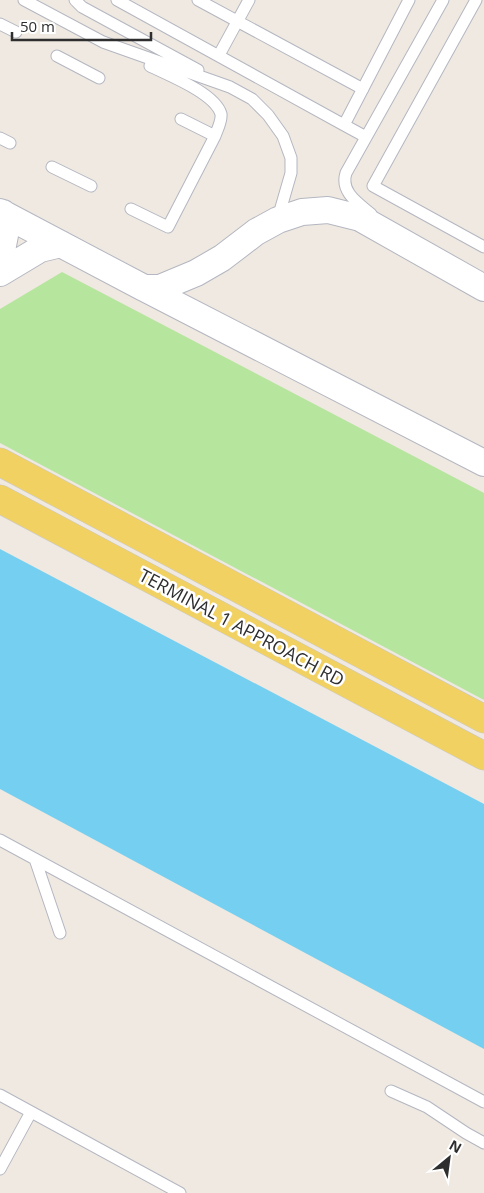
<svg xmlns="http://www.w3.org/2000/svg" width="484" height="1193" font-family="'Open Sans',sans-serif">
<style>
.green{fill:#b6e59e}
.water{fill:#75cff0}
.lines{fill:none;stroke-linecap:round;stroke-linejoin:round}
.service-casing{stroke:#b4b7c1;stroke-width:13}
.tertiary-casing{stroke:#b4b7c1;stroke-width:28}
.primary-casing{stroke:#c9c9c9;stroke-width:29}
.service{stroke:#fff;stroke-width:11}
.tertiary{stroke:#fff;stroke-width:26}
.primary{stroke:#f2d163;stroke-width:28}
.labels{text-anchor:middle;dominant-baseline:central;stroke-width:5;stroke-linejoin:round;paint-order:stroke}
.street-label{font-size:18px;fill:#2e2e2e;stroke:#fff}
</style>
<rect width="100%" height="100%" fill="#efe9e1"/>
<path class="green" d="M62 272 484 493V700L0 443V309Z"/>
<path class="water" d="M0 549 484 804V1049L0 789Z"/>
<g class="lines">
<g class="service-casing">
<path id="service" d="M24 0 103 42 230 87 252 99 268 115 283 136 291 158V173L278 218
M75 0 82 7 198 70
M117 0 344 125 409 0
M198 0 363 89
M476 0 373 186 484 247
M0 24 16 32
M219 55 249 0
M57 56 99 78
M150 66C168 75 215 93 221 114 222 121 217 130 215 136
M344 125 366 137
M0 138 10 143
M52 167 91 186
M131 209 168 227 215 136 181 119
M371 214C358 203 340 192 346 173L443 0
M0 840 484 1102
M35 859 60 933
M391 1091 427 1107 466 1133 484 1143
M0 1095 180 1193
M0 1169 31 1112"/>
</g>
<g class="tertiary-casing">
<path id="tertiary" d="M0 212 144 288H160L196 273 222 258 256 232 278 220 302 212 328 210 360 218 484 288
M0 261 5 235 3 213
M0 273 40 249 61 244
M144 288 484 463"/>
</g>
<g class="primary-casing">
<path id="primary" d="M0 462 484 719
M0 499 484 756"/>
</g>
<use href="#service" class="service"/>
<use href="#tertiary" class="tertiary"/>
<use href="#primary" class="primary"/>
</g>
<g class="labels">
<g class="street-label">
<text transform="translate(242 627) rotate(28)">TERMINAL 1 APPROACH RD</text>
</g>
</g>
<g transform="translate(449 1158) rotate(29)" stroke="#ffffff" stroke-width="4" paint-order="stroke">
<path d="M0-4L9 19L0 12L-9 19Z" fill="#2e2e2e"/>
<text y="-8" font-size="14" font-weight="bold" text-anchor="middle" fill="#2e2e2e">N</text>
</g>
<path d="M12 32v8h139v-8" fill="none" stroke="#2e2e2e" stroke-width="2.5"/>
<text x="20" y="32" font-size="15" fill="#2e2e2e" stroke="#ffffff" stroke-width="4" paint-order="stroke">50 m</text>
</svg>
